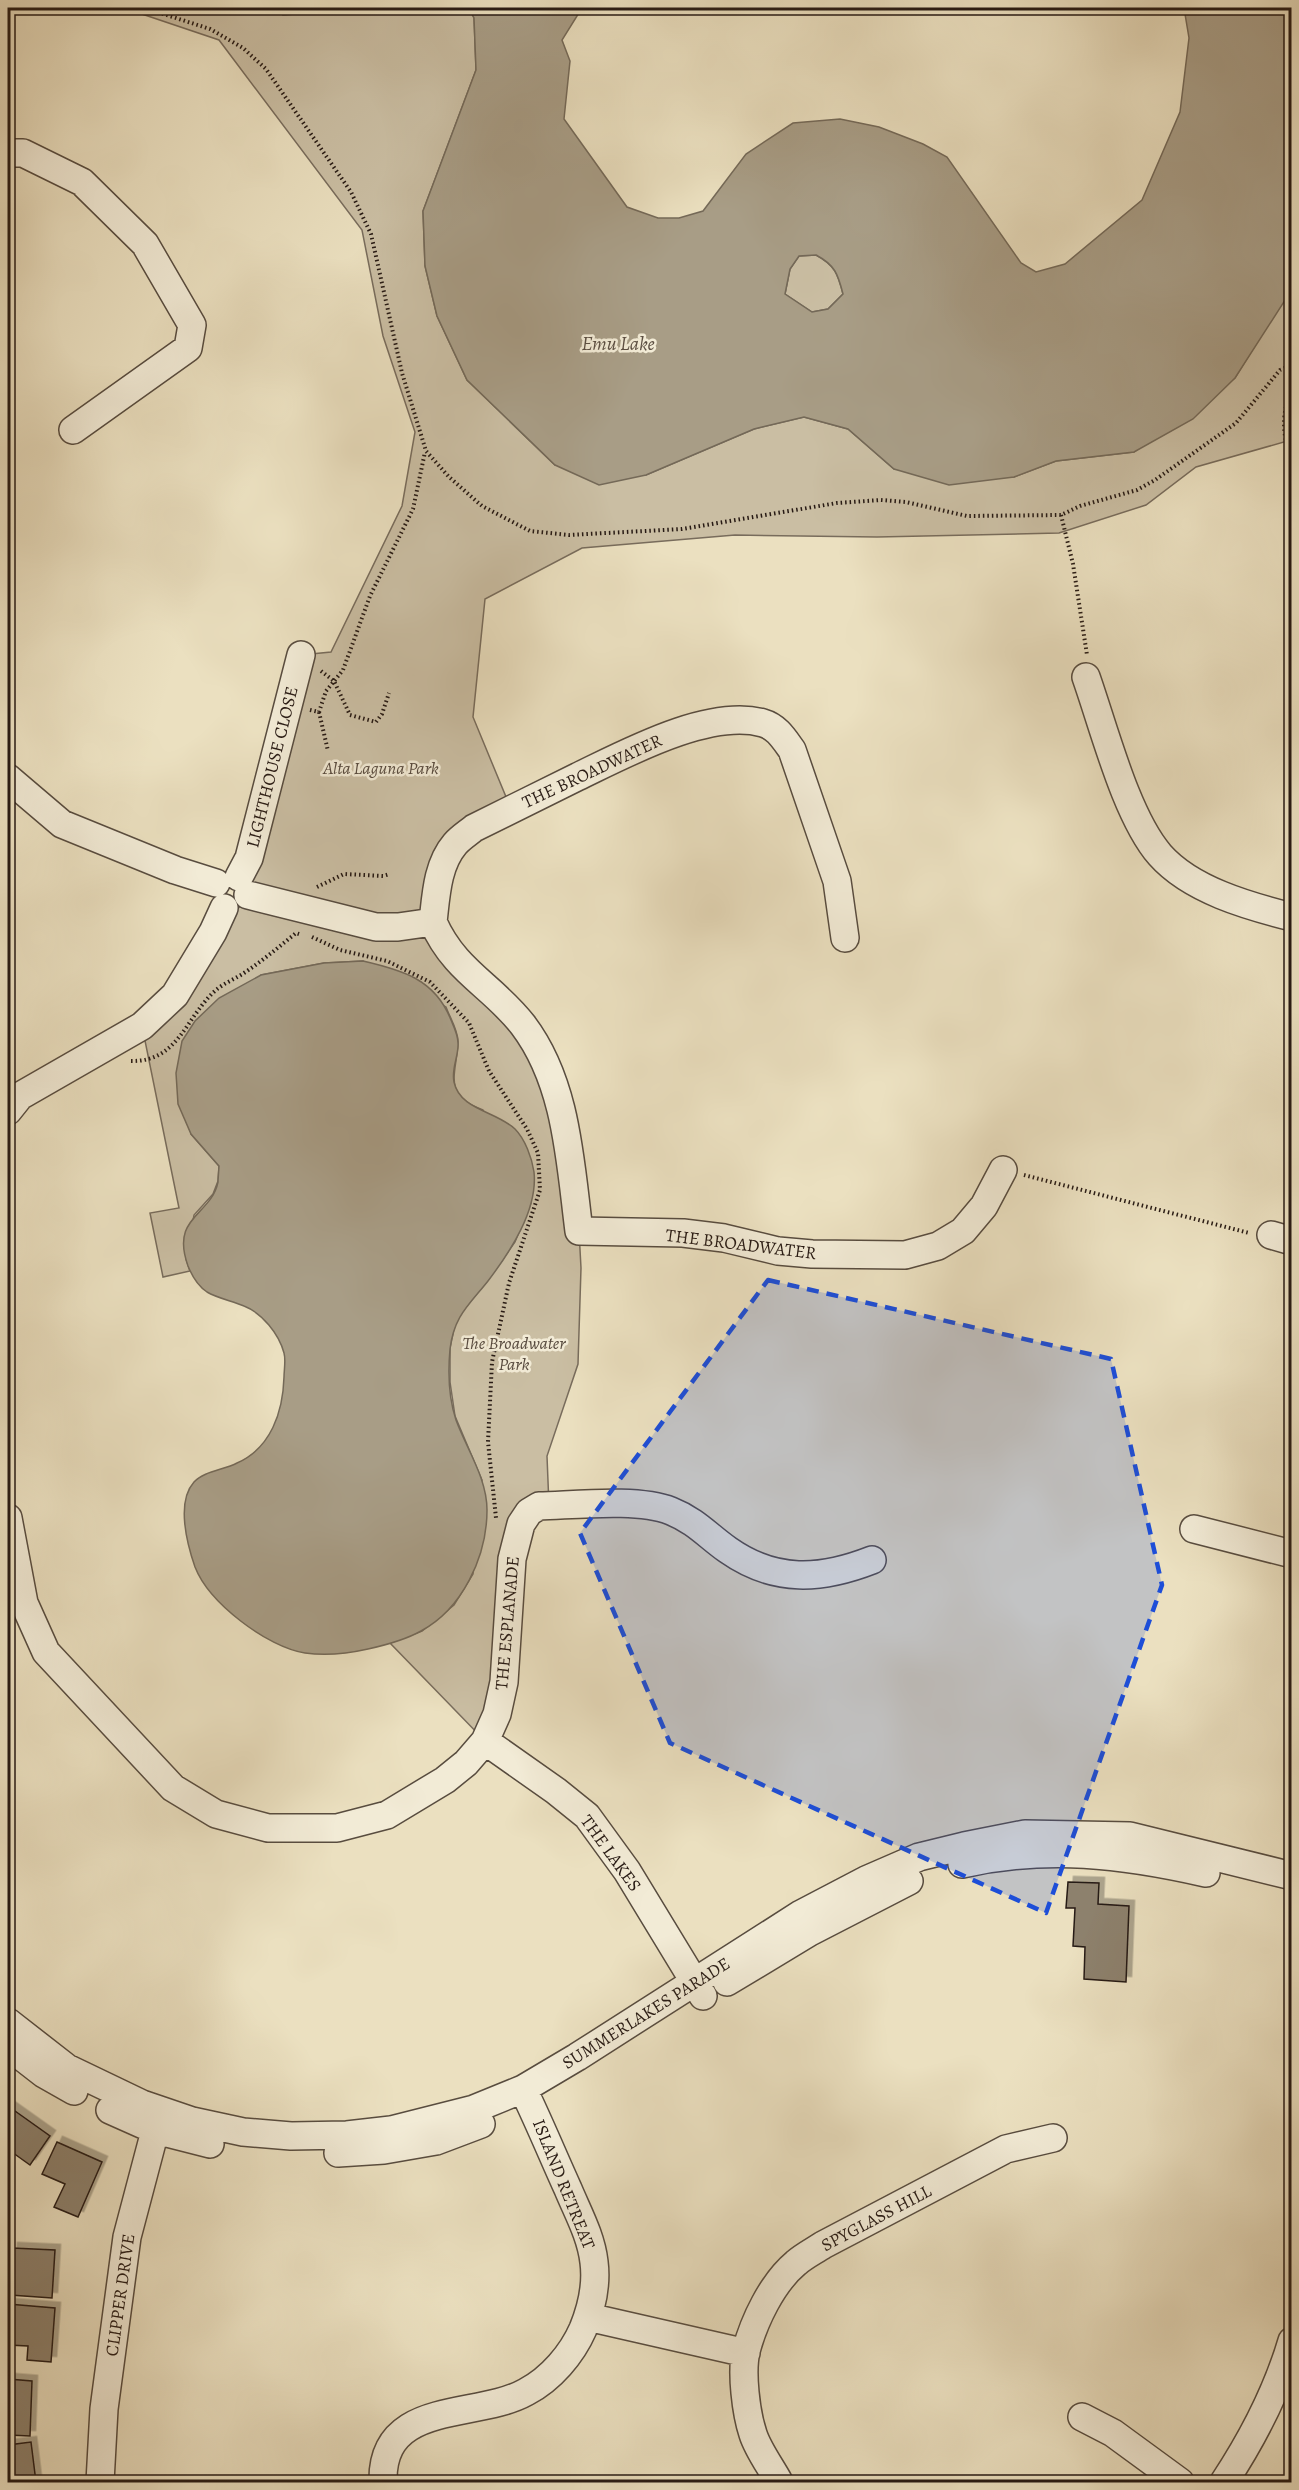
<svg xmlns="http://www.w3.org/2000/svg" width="1299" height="2490" font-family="Alegreya,serif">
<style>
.green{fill:#cabea3;stroke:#786c5c;stroke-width:1.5}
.water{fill:#a89d86;stroke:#746958;stroke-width:1.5;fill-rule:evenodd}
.building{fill:#8d816d;stroke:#271a14;stroke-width:1.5;filter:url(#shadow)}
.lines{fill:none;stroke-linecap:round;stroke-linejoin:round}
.minor-casing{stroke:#584c3f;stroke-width:30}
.path{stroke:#271a14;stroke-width:4;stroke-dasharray:1.5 3;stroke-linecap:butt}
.minor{stroke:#f2ebd6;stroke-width:27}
.marked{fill:#1d4ed8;fill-opacity:0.2;stroke:#1d4ed8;stroke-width:4.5;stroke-dasharray:12 8;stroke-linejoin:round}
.labels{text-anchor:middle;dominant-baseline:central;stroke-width:5;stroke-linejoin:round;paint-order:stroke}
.street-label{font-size:18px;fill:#271a14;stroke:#f2ebd6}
.park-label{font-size:18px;font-style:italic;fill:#584b3f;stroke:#f2ebd6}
.water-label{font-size:20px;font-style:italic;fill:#5b4e42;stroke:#f2ebd6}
</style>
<defs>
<filter id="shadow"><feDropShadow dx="5.5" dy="-5.5" stdDeviation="0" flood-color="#0004"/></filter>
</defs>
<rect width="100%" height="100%" fill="#ebe0c0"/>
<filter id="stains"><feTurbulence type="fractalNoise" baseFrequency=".00333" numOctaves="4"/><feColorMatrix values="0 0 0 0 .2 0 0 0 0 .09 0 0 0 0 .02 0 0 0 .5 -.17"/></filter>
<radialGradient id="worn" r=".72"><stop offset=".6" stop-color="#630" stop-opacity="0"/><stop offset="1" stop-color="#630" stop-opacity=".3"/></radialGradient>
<path class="green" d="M124 8H271L283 15 322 12 338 8H469L474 18 476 70 423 211 425 266 437 316 467 380 555 465 646 475 754 429 804 417 848 429 894 469 1014 477 1056 461 1134 452 1235 378 1291 287V440L1196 467 1146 505 1059 533 877 537 735 535 582 548 485 599 473 717 511 809 455 844 433 922 548 1067 579 1231 581 1268 578 1364 547 1456 549 1506 529 1512 485 1741 390 1643 422 1631 454 1605 473 1574 482 1480 455 1416 450 1382V1348L456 1319 488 1280 515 1242 531 1203 483 1110C442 1095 456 1076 458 1043 459 1032 450 1018 446 1007L363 961 324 963 261 975 191 1134 219 1166 218 1181 213 1194 194 1215 186 1259 190 1271 163 1277 150 1213 179 1208 142 1026 232 910 240 907 245 901 301 655 331 652 402 506 415 432 383 336 362 230 219 40Z
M816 255C835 265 838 274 843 294L828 309 812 312 785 294 790 269 799 256Z"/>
<path class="water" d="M469 8H582L562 40 570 61 564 119 627 207 658 218H679L703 211 746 154 793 123 840 119 879 127 923 144 947 157 1021 263 1036 272 1065 264 1142 200 1180 112 1189 38 1184 8H1291L1292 287 1289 294 1235 378 1193 419 1134 452 1056 461 1014 477 949 485 894 469 848 429 804 417 754 429 646 475 599 485 555 465 467 380 437 316 425 266 423 211 476 70 474 18ZM816 255C835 265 838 274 843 294L828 309 812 312 785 294 790 269 799 256Z
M363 961C402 970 435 979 451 1020 454 1027 458 1035 458 1043 459 1056 451 1068 454 1082 460 1110 496 1111 515 1129 525 1139 532 1158 534 1172 538 1210 510 1252 488 1281 469 1305 454 1316 450 1349 448 1371 449 1399 456 1420 467 1450 487 1478 487 1510 487 1557 462 1609 421 1631 405 1640 386 1645 368 1649 346 1654 327 1656 305 1653 267 1647 209 1603 195 1567 187 1544 176 1502 194 1482 204 1471 224 1470 237 1463 271 1448 283 1412 284 1377 284 1370 286 1360 284 1353 279 1334 262 1313 244 1306 232 1301 217 1298 207 1292 198 1286 192 1276 188 1266 170 1216 211 1216 218 1182 218 1180 219 1167 219 1166L191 1134 178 1104 176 1073 182 1041 195 1021 219 998 261 975 324 963Z"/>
<path class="building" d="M1068 1882 1099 1883 1098 1904 1129 1906 1126 1982 1084 1979 1085 1947 1073 1946 1075 1908H1066Z
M8 2106 50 2136 30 2165 9 2150 8 2152Z
M57 2142 102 2162 78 2217 54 2207 65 2184 42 2174Z
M12 2248 55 2250 52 2298 10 2295Z
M8 2304 55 2308 51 2362 27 2360 28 2346 8 2345Z
M8 2379 32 2381 30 2436 8 2435Z
M31 2442 36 2482H8V2445Z"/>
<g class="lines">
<g class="minor-casing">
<path id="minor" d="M8 153H23L82 182 145 244 192 325 188 348 73 430
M1086 677C1104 728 1126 816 1160 855 1191 890 1248 906 1292 917
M8 778 62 824 175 870 216 883
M239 877 249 858 301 655
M248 895 376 927H398L433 922C455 972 492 985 523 1025 567 1083 570 1161 579 1231L683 1233 724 1238 778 1251 812 1254 905 1255 938 1246 963 1231 984 1206 1003 1170
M433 922C436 896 437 865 455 844 460 838 468 833 474 828 508 811 542 794 577 777 625 754 709 708 763 723 777 727 784 739 792 750L837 881 845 938
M8 1111 20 1096 142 1026 175 995 213 932 224 908
M1271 1235 1292 1241
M8 1518 24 1603 46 1652 173 1788 216 1814 268 1828H337L387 1815 445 1780 466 1763 485 1741 497 1714 504 1682 512 1559 521 1524 529 1512 539 1506C576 1505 638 1498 671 1511 696 1521 708 1536 728 1550 775 1583 821 1580 872 1560
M1194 1529 1292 1554
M485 1741 556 1791 587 1816 627 1871 703 1996
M962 1864C1047 1845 1122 1854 1206 1873
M727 1982 810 1932 909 1881
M8 2022 67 2068 142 2104 192 2121 243 2132 291 2136 347 2135 391 2130 474 2109 523 2089 577 2057 801 1914 866 1880 919 1857 964 1846 1025 1834 1130 1836 1292 1876
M8 2046 44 2074 74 2091
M110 2110 155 2130 210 2144
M338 2153 384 2150 436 2141 481 2124
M588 2317 746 2353
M1082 2417 1113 2433 1180 2482
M100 2482 104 2409 127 2237 160 2112
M383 2482C381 2399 476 2420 526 2392 551 2379 572 2354 583 2329 592 2307 597 2285 594 2262 591 2236 578 2213 568 2189 553 2156 539 2122 523 2089
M779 2482C771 2467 758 2450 753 2434 746 2413 741 2372 746 2351 754 2321 772 2283 796 2263 804 2256 814 2251 823 2245L1006 2149 1053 2138
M1224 2482C1253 2438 1277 2392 1292 2341"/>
</g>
<path class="path" d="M145 8 210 29 243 48 266 69 351 192 371 234 402 373 426 451 449 477 482 506 530 531 569 535 682 529 837 503 881 500 906 502 967 516 1061 515 1080 506 1137 490 1155 480 1236 423 1280 370 1292 365
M1292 390C1280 415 1283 437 1292 462
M1061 515 1073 564 1087 655
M321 671 334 681 350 715 376 722 382 714 389 693
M310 710 319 712 326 691 343 670 370 596 413 509 425 452
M319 712 328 751
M317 887 344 874 383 876 390 874
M1288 894 1292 876
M312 937 340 950 387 961 430 982 469 1023 489 1071 527 1129 538 1153 540 1190 509 1283 492 1362 488 1442 496 1518
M131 1061C179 1062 186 1016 216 990 224 983 235 979 244 973 262 961 279 947 296 933L299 934
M1024 1175 1249 1233"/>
<use href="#minor" class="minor"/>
</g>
<path class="marked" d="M768 1280 1111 1359 1162 1585 1046 1913 670 1743 580 1533Z"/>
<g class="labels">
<g class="street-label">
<text transform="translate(272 767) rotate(-76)">LIGHTHOUSE CLOSE</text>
<text transform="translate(592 771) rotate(-25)">THE BROADWATER</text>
<text transform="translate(741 1244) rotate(7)">THE BROADWATER</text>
<text transform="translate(507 1623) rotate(-85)">THE ESPLANADE</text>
<text transform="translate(611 1853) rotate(54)">THE LAKES</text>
<text transform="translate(646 2013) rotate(-32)">SUMMERLAKES PARADE</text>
<text transform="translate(564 2184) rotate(68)">ISLAND RETREAT</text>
<text transform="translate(876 2218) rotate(-28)">SPYGLASS HILL</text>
<text transform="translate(120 2295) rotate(-82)">CLIPPER DRIVE</text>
</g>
<g class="park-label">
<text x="381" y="768">Alta Laguna Park</text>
<text x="514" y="1343">The Broadwater<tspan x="514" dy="21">Park</tspan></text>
</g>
<g class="water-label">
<text x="618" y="343">Emu Lake</text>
</g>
</g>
<rect width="1299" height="2490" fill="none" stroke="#ebe0c0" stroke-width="30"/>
<rect x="9" y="9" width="1281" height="2472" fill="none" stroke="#271a14" stroke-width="3"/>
<rect x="15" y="15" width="1269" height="2460" fill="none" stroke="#271a14" stroke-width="1.5"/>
<rect width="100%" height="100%" filter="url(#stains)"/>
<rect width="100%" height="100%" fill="url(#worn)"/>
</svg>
